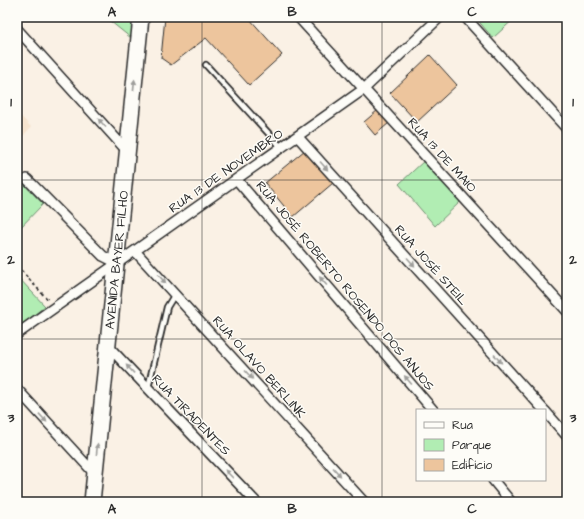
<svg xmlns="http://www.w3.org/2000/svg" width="584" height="519" font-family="'Architects Daughter',sans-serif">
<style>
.built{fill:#f6e4cf}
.green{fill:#b1edb3;stroke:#6e8c6f}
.building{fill:#edc59d;stroke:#2b2b2b}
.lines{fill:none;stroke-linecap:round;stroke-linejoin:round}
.lane-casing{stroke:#2b2b2b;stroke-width:8}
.street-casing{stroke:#2b2b2b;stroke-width:12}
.primary-casing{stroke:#2b2b2b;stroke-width:18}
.path{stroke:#2b2b2b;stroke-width:2;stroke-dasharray:3 3;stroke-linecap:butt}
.lane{stroke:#fdfcf7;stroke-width:4.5}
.street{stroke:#fdfcf7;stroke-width:9}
.primary{stroke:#fdfcf7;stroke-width:15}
.oneway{fill:#9e9e9b}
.grid{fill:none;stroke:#2b2b2b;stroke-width:1;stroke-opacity:0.55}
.labels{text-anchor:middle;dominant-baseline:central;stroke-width:3;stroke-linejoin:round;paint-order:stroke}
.street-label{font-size:13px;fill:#2b2b2b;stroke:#fdfcf7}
.neatline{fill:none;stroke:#2b2b2b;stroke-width:1.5}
.grid-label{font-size:13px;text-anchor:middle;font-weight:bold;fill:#2b2b2b}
</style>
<rect width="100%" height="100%" fill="#faf1e5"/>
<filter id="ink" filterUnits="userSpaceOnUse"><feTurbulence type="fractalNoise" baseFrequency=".025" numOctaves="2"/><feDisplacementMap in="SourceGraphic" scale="8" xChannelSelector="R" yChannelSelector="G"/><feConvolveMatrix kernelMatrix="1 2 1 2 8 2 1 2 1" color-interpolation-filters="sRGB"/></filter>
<g filter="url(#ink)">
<path class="built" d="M17 112 31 127 17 143Z"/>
<path class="green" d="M105 17H133L131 38Z
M475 17H516L493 38Z
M425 160 461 201 435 226 399 184Z
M17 177 43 204 17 231Z
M17 276 45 306 17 329Z"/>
<path class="building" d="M165 17H248L282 55 249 85 206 38 171 65 161 58Z
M430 55 457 85 417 122 390 93Z
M378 110 389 123 375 135 364 122Z
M305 150 333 183 293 217 265 183Z"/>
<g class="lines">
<g class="lane-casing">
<path id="lane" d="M206 65 282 148
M148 388 167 307 175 294"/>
</g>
<g class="street-casing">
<path id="street" d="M298 17 567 311
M465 17 567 129
M17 29 128 152
M298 137 544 410
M27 179 103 256 117 263
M237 180 433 410
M135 251 364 502
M17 334 364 89 440 17
M108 346 256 502
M17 389 94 473
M545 411 567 436
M493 480 511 502"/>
</g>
<g class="primary-casing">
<path id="primary" d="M92 502 141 17"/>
</g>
<path class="path" d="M17 266 49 301"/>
<use href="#lane" class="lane"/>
<use href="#street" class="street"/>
<use href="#primary" class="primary"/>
</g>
<defs><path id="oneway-solid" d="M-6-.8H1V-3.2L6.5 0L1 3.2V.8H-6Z"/></defs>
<g class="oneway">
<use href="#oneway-solid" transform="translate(134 85) rotate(-84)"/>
<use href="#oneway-solid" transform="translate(102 123) rotate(-132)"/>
<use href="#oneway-solid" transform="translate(324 166) rotate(48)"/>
<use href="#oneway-solid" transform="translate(411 262) rotate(48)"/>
<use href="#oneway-solid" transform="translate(162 279) rotate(48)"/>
<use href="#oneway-solid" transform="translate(323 281) rotate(-130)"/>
<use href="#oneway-solid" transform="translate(498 359) rotate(48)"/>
<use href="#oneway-solid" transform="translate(130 369) rotate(-133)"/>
<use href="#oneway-solid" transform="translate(249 375) rotate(48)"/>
<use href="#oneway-solid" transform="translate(408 380) rotate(-130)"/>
<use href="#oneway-solid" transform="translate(43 418) rotate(47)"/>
<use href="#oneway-solid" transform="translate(97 449) rotate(-84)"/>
<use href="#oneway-solid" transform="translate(337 472) rotate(48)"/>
<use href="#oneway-solid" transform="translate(229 474) rotate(-134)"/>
</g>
</g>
<path class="grid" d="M202 17V502M382 17V502M17 180H567M17 339H567"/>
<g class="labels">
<g class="street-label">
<text transform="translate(442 155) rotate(48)">RUA 13 DE MAIO</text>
<text transform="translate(226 171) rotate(-35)">RUA 13 DE NOVEMBRO</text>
<text transform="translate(117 260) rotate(-84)">AVENIDA BAYER FILHO</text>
<text transform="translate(431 265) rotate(48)">RUA JOSÉ STEIL</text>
<text transform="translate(345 286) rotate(50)">RUA JOSÉ ROBERTO ROSENDO DOS ANJOS</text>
<text transform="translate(259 367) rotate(48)">RUA OLAVO BERLINK</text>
<text transform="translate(191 415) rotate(46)">RUA TIRADENTES</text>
</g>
</g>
<rect width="584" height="519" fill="none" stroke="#fdfcf7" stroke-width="44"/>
<rect x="416" y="409" width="130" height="72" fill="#fdfcf7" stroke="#a9a8a5"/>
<rect x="424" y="422" width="20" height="6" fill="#fdfcf7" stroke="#a9a8a5"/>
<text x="452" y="429" font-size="12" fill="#2b2b2b">Rua</text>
<rect x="424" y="439" width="20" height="12" fill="#b1edb3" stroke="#a9a8a5"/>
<text x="452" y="449" font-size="12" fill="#2b2b2b">Parque</text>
<rect x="424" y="459" width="20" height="12" fill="#edc59d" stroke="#a9a8a5"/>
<text x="452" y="469" font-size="12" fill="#2b2b2b">Edifício</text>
<rect x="22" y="22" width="540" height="475" class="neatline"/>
<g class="grid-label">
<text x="112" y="16">A</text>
<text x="292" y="16">B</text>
<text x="472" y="16">C</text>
<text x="11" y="106">1</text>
<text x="573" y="106">1</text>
<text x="11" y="264">2</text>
<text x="573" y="264">2</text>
<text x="11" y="422">3</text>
<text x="573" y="422">3</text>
<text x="112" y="513">A</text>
<text x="292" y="513">B</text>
<text x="472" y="513">C</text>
</g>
</svg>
